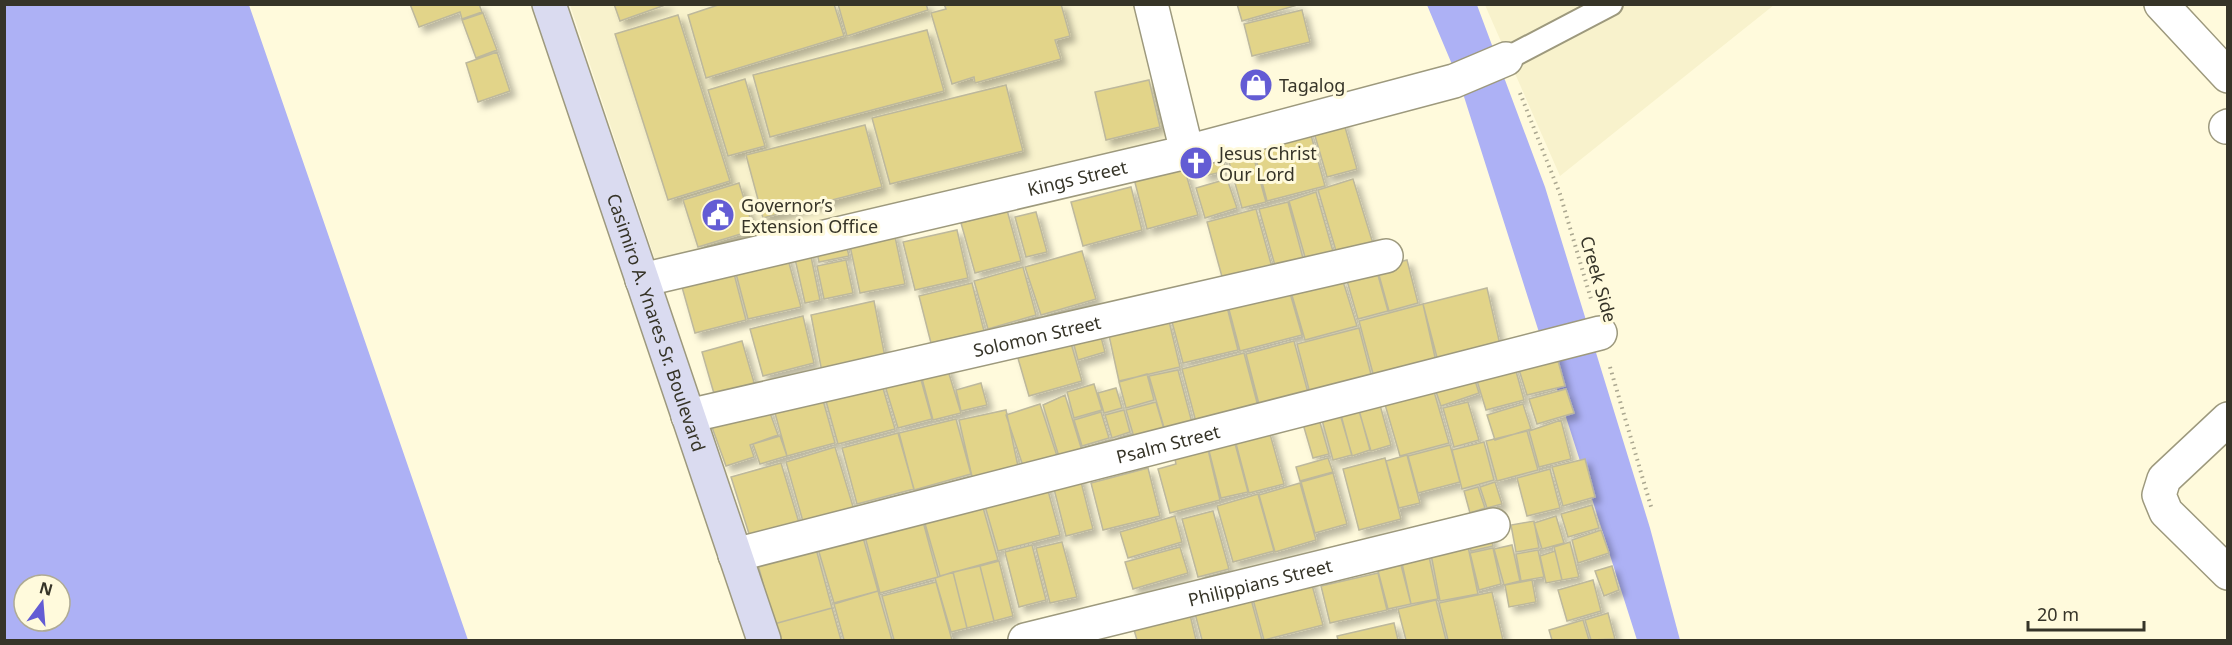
<svg xmlns="http://www.w3.org/2000/svg" width="2232" height="645" font-family="'Noto Sans',sans-serif">
<style>
.built{fill:#f8f2cc}
.water{fill:#adb1f5;fill-rule:evenodd}
.building{fill:#e2d489;stroke:#bdb89c;stroke-width:1.5;filter:url(#shadow)}
.lines{fill:none;stroke-linecap:round;stroke-linejoin:round}
.lane-casing{stroke:#9d997d;stroke-width:26}
.street-casing{stroke:#9d997d;stroke-width:36}
.secondary-casing{stroke:#9d997d;stroke-width:36}
.path{stroke:#aba790;stroke-width:4;stroke-dasharray:1.5 4.5;stroke-linecap:butt}
.lane{stroke:#fff;stroke-width:22}
.street{stroke:#fff;stroke-width:33}
.secondary{stroke:#dadbf0;stroke-width:33}
.labels{text-anchor:middle;dominant-baseline:central;stroke-width:6;stroke-linejoin:round;paint-order:stroke}
.poi-label{font-size:18px;fill:#363428;stroke:#fffadc;text-anchor:start}
.street-label{font-size:18px;fill:#363428;stroke:#fffadc}
</style>
<defs>
<filter id="shadow"><feDropShadow dx="5.5" dy="5.5" stdDeviation="3" flood-color="#0004"/></filter>
</defs>
<rect width="100%" height="100%" fill="#fffadc"/>
<path class="built" d="M570 5H1140L1175 136 658 268Z
M1485 5H1774L1560 176Z"/>
<path class="water" d="M4 5H249L468 640H5ZM24 585H60V621H24Z
M1427 5H1477L1545 187 1650 528 1680 640H1637L1459 81Z"/>
<path class="building" d="M410 4H479L482 12 462 19 460 12 419 27Z
M614 4H668L620 21Z
M721 4H834L844 36 706 78 688 15Z
M838 4H926L928 10 847 36Z
M944 4H1061L1070 36 1055 40 1061 59 975 83 974 77 952 84 931 13 946 9Z
M1237 4H1301L1242 21Z
M1302 10 1310 42 1252 56 1244 24Z
M483 13 497 50 476 58 462 20Z
M678 15 730 181 668 200 615 34Z
M927 30 944 91 770 137 753 75Z
M497 52 510 91 478 102 466 63Z
M745 79 765 146 728 156 708 90Z
M1149 80 1160 127 1106 140 1095 92Z
M1006 85 1023 151 890 184 872 118Z
M1343 120 1357 169 1327 177 1313 129Z
M865 125 882 187 763 218 746 155Z
M1309 128 1325 186 1267 201 1252 144Z
M1248 137 1266 202 1242 208 1224 144Z
M1220 145 1226 171 1204 176 1198 150Z
M1181 157 1198 215 1147 229 1132 171Z
M1227 179 1237 208 1205 218 1196 188Z
M1353 179 1375 250 1339 261 1318 190Z
M739 183 754 230 698 247 683 200Z
M1131 187 1142 230 1083 246 1071 202Z
M1316 192 1334 255 1307 264 1289 201Z
M1288 202 1304 262 1276 269 1259 209Z
M1256 209 1273 271 1224 284 1207 222Z
M1007 210 1021 261 975 273 961 223Z
M1036 212 1047 252 1026 257 1015 217Z
M957 230 968 278 915 290 903 242Z
M894 232 905 284 860 293 849 241Z
M844 236 849 256 819 262 815 243Z
M809 247 820 300 805 303 793 250Z
M1082 251 1096 299 1041 315 1025 267Z
M786 252 801 307 748 319 734 266Z
M846 260 853 293 824 299 817 266Z
M1407 260 1418 303 1389 311 1377 268Z
M732 266 746 320 695 333 680 280Z
M1023 267 1036 315 988 329 974 281Z
M1376 268 1388 311 1358 319 1346 277Z
M1342 278 1357 326 1305 340 1291 292Z
M972 283 984 331 931 343 919 296Z
M1288 286 1302 335 1240 351 1227 302Z
M1487 288 1501 349 1439 365 1423 304Z
M874 301 885 357 822 372 811 315Z
M1226 303 1238 350 1183 363 1171 318Z
M1423 304 1437 366 1375 381 1359 321Z
M803 316 814 363 763 376 750 329Z
M1168 317 1180 367 1119 381 1108 331Z
M1098 326 1105 352 1078 360 1071 334Z
M1359 328 1373 382 1311 397 1297 344Z
M1068 333 1082 381 1029 396 1015 348Z
M742 341 755 386 715 397 702 352Z
M1294 341 1310 400 1261 412 1246 354Z
M1555 350 1565 386 1527 395 1516 360Z
M1244 353 1259 410 1197 426 1182 369Z
M946 364 961 413 933 420 920 371Z
M1514 364 1524 400 1486 410 1475 374Z
M918 369 932 419 898 428 883 379Z
M1178 370 1194 430 1167 438 1149 376Z
M1147 374 1154 400 1126 408 1119 382Z
M1473 374 1479 393 1441 406 1434 386Z
M880 378 895 429 838 444 824 394Z
M981 383 987 405 961 411 956 390Z
M1094 384 1102 410 1074 418 1067 392Z
M1116 388 1122 408 1104 413 1098 393Z
M1433 388 1449 443 1400 456 1384 401Z
M1566 389 1574 413 1537 424 1529 399Z
M821 393 835 443 787 456 773 406Z
M1065 395 1083 454 1060 460 1043 405Z
M765 399 778 435 750 445 754 457 726 466 709 419Z
M1156 402 1166 436 1136 444 1126 410Z
M1468 402 1479 440 1454 447 1443 408Z
M1040 404 1058 459 1024 469 1006 415Z
M1523 404 1531 429 1495 440 1487 415Z
M1380 405 1391 445 1371 451 1359 411Z
M1006 410 1019 471 973 481 959 420Z
M1124 410 1130 432 1112 438 1105 415Z
M1359 410 1370 450 1352 456 1341 415Z
M1101 412 1109 438 1082 446 1074 420Z
M1340 414 1352 455 1333 460 1322 420Z
M956 419 971 474 914 490 899 433Z
M1319 419 1329 454 1313 458 1303 424Z
M1561 420 1571 459 1539 467 1529 431Z
M1268 427 1284 484 1249 493 1234 436Z
M1527 431 1538 470 1497 481 1486 441Z
M898 433 914 489 857 504 842 448Z
M780 436 787 456 760 464 753 444Z
M1233 436 1248 492 1221 498 1207 443Z
M1206 441 1220 500 1170 513 1158 469 1176 464 1173 450Z
M1484 442 1494 480 1462 489 1452 450Z
M1450 445 1460 482 1418 493 1408 456Z
M835 447 854 510 804 525 786 462Z
M1407 455 1420 503 1399 508 1386 461Z
M1328 458 1333 472 1300 481 1296 467Z
M1385 458 1401 519 1359 530 1343 469Z
M1585 459 1595 497 1563 506 1552 467Z
M781 463 800 526 751 540 731 477Z
M1148 468 1160 516 1103 530 1091 483Z
M1550 469 1560 508 1527 516 1517 478Z
M1333 473 1347 524 1315 533 1301 482Z
M1079 474 1093 529 1066 536 1052 481Z
M1495 482 1502 504 1487 508 1480 487Z
M1046 483 1060 535 998 551 983 499Z
M1300 483 1316 540 1275 552 1259 495Z
M1478 487 1485 508 1470 513 1464 491Z
M1258 494 1274 551 1233 562 1217 506Z
M980 497 998 560 940 576 922 513Z
M1592 505 1599 528 1568 537 1561 514Z
M1213 511 1229 569 1198 577 1182 519Z
M921 514 938 577 880 593 863 529Z
M1175 516 1182 542 1128 558 1120 532Z
M1556 516 1564 543 1542 549 1534 523Z
M1534 521 1539 548 1516 552 1511 525Z
M1488 529 1493 546 1471 551 1467 533Z
M861 530 878 591 834 603 816 542Z
M1601 530 1609 553 1578 563 1572 540Z
M1466 537 1478 594 1440 601 1429 544Z
M1062 542 1077 597 1050 603 1036 548Z
M1426 542 1438 599 1411 604 1399 550Z
M1570 542 1579 577 1562 580 1554 547Z
M815 545 832 608 774 624 757 561Z
M1032 545 1046 600 1019 607 1005 552Z
M1512 545 1520 581 1504 585 1494 549Z
M1180 547 1188 573 1133 589 1125 562Z
M1493 548 1501 584 1479 590 1470 553Z
M1538 550 1544 577 1521 581 1516 554Z
M1555 551 1562 580 1546 583 1540 556Z
M999 561 1013 616 994 621 980 566Z
M1401 565 1411 604 1388 609 1378 571Z
M980 566 994 621 967 628 953 572Z
M1612 566 1619 590 1604 596 1595 571Z
M953 572 967 628 951 632 935 578Z
M1378 573 1387 610 1330 623 1321 586Z
M1309 574 1323 625 1264 640 1250 588Z
M1532 580 1536 602 1509 607 1505 585Z
M1593 580 1601 611 1567 621 1558 590Z
M936 582 952 640H894L882 596Z
M1248 588 1262 640H1202L1192 602Z
M878 591 892 640H844L834 604Z
M1492 592 1503 640H1448L1439 603Z
M1436 600 1446 640H1406L1398 609Z
M1187 602 1196 640H1137L1130 616Z
M832 608 841 640H779L774 624Z
M1608 613 1615 639 1591 640 1585 620Z
M1583 620 1589 640H1552L1549 630Z
M1394 623 1398 640H1338L1337 636Z"/>
<g class="lines">
<g class="lane-casing">
<path id="lane" d="M1506 59 1611 4"/>
</g>
<g class="street-casing">
<g id="street">
<path d="M1151 4 1187 152"/>
<path d="M2161 4 2228 76"/>
<path d="M2226 127 2228 126"/>
<path id="s1" d="M642 280 1187 152 1454 81 1506 59"/>
<path id="s2" d="M688 416 1386 256"/>
<path d="M2228 419 2164 479 2159 495 2166 512 2228 573"/>
<path id="s3" d="M735 555 1600 333"/>
<path id="s4" d="M1025 640 1493 525"/>
</g>
</g>
<g class="secondary-casing">
<g id="secondary">
<path id="s5" d="M549 4 764 640"/>
</g>
</g>
<path class="path" d="M1520 93 1560 194 1591 299
M1610 367 1652 510"/>
<use href="#lane" class="lane"/>
<use href="#street" class="street"/>
<use href="#secondary" class="secondary"/>
</g>
<defs>
<g id="shop-disc" transform="scale(1.725)"><circle r="9.5" fill="#635cd4" stroke="#fffadc"/><path d="M-5-2.5h2.3a2.7 3.5 0 0 1 5.4 0H5L5.5 6h-11ZM-1.5-2.5h3a1.5 2.3 0 0 0-3 0Z" fill="#fff"/></g>
<g id="church-disc" transform="scale(1.725)"><circle r="9.5" fill="#635cd4" stroke="#fffadc"/><path d="M-1.2-6h2.4v3.5h3.3v2.4h-3.3V6h-2.4V-.1h-3.3v-2.4h3.3Z" fill="#fff"/></g>
<g id="civic-disc" transform="scale(1.725)"><circle r="9.5" fill="#635cd4" stroke="#fffadc"/><path d="M-.6-6.5H3V-4.5H.6V-3L4-1V1h2V6H-6V1h2V-1L-.6-3ZM-1.2 2.5V6h2.4V2.5Z" fill="#fff"/></g>
</defs>
<g fill-rule="evenodd">
<use href="#shop-disc" x="1256" y="85"/>
<use href="#church-disc" x="1196" y="163"/>
<use href="#civic-disc" x="718" y="215"/>
</g>
<g class="labels">
<g class="poi-label">
<text x="1279" y="85">Tagalog</text>
<text x="1219" y="153">Jesus Christ<tspan x="1219" dy="21">Our Lord</tspan></text>
<text x="741" y="205">Governor’s<tspan x="741" dy="21">Extension Office</tspan></text>
</g>
<g class="street-label">
<text stroke="none"><textPath href="#s1" startOffset="447">Kings Street</textPath></text>
<text transform="translate(1599 279) rotate(74)">Creek Side</text>
<text stroke="none"><textPath href="#s5" startOffset="336">Casimiro A. Ynares Sr. Boulevard</textPath></text>
<text stroke="none"><textPath href="#s2" startOffset="358">Solomon Street</textPath></text>
<text stroke="none"><textPath href="#s3" startOffset="447">Psalm Street</textPath></text>
<text stroke="none"><textPath href="#s4" startOffset="242">Philippians Street</textPath></text>
</g>
</g>
<rect width="2232" height="645" fill="none" stroke="#363428" stroke-width="12"/>
<g transform="translate(42 603) rotate(16)"><circle r="28" fill="#fffadc" stroke="#afab94" stroke-width="1.5"/>
<path d="M0-4.5L10 22L0 15L-10 22Z" fill="#635cd4"/>
<text y="-9" font-size="16" font-weight="bold" text-anchor="middle" fill="#363428">N</text>
</g>
<path d="M2028 621v9h116v-9" fill="none" stroke="#363428" stroke-width="3"/>
<text x="2037" y="621" font-size="18" fill="#363428" stroke="#fffadc" stroke-width="4.5" paint-order="stroke">20 m</text>
</svg>
